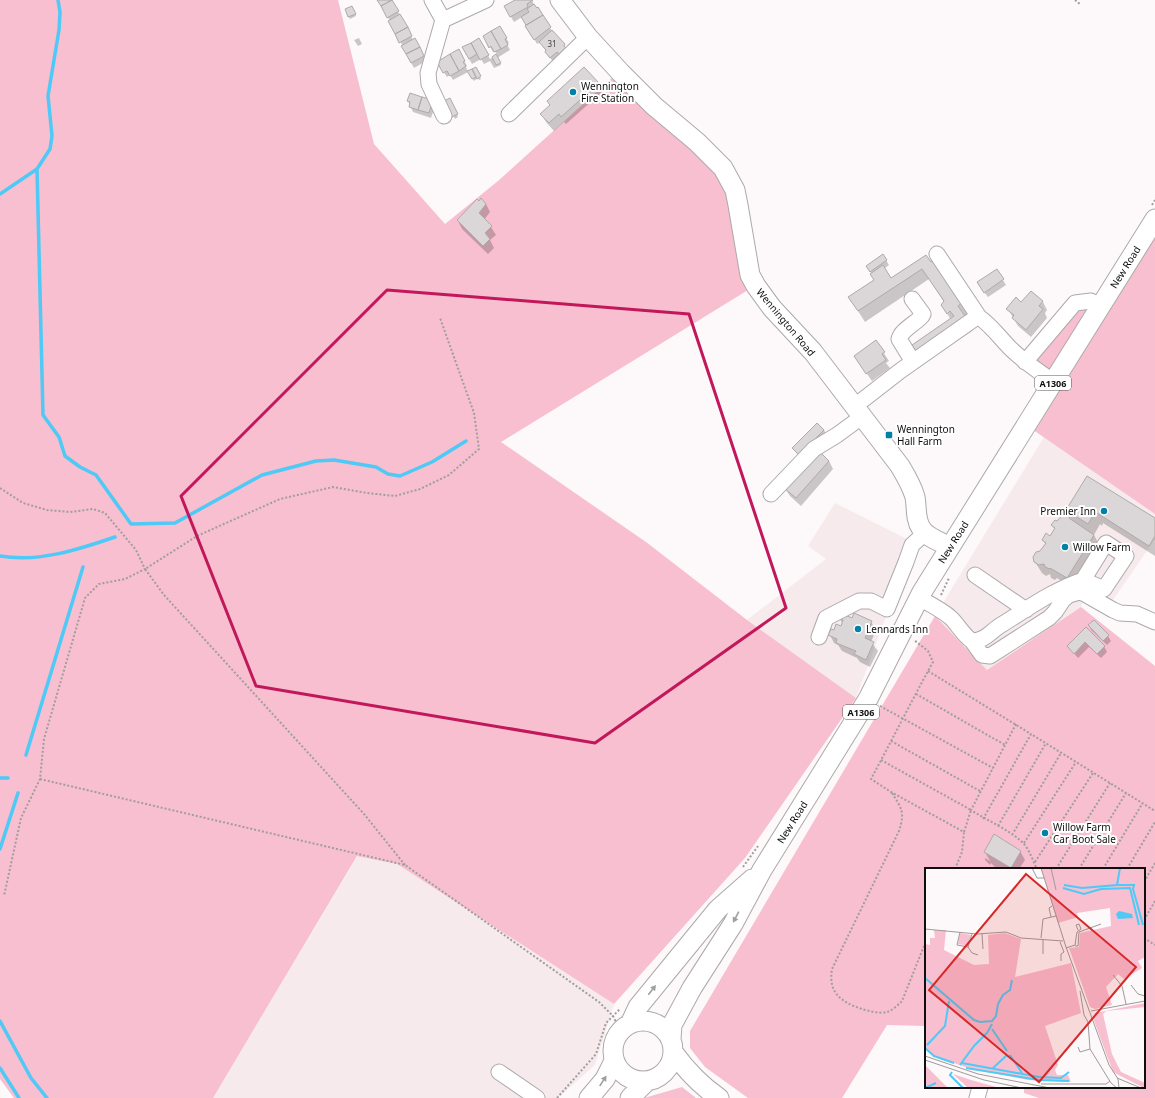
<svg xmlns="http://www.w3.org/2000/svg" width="1155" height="1098" font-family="'Noto Sans',sans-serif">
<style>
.built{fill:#f6eaec}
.green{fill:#f7bfcf}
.shadow{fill:#0003}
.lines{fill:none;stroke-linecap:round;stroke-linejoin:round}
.stream{stroke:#4fc9f6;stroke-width:3.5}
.building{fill:#dbd7d8;stroke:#aeaaab}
.minor-casing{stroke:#ada9aa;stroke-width:17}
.major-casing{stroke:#ada9aa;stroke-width:21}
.path{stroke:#a09d9e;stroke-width:2;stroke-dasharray:2 2;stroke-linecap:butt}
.minor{stroke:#fff;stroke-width:15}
.major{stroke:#fff;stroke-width:19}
.oneway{fill:#9f9f9f}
.marked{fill:none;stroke:#c2185b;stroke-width:3;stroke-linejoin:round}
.poi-dot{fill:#0081a5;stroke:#fff;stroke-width:1.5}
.labels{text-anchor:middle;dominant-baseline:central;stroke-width:4;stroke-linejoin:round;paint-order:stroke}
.number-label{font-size:8px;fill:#434141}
.shield{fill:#fff;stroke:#585757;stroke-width:1}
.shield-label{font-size:9px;font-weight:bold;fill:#100f0f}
.poi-label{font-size:10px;fill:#100f0f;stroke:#fff;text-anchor:start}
.street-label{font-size:10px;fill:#100f0f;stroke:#fff}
.inset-river{fill:none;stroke:#4fc9f6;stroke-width:2}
.inset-road{fill:none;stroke:#9e9b9b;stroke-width:1}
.view{fill:#d62828;fill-opacity:0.15;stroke:#d62828;stroke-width:2}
.inset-edge{fill:none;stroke:#100f0f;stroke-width:2}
</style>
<rect width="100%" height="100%" fill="#fdf8f9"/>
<path class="built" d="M1044 437 1155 514V539L1113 600 1107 606 1085 594 1081 607 987 670 935 616Z
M835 503 915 543 906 562 856 698 747 620 826 559 808 546Z
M359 854 397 864 614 1004 595 1065 558 1098H213Z"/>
<path class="green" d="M0 0H338L374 144 445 224 498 181 614 76 695 150 720 178 727 198 748 290 501 442 646 542 747 620 856 698 745 858 614 1004 397 864 357 856 213 1098H14L0 1079Z
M1155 219V514L1026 425Z
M1073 308H1091L1050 369 1038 366 1034 362Z
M1081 607 1155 666V1098H1039L1024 1093V1087H1144V869H926V1026L887 1025 842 1098H748L705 1067 690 1048V1031L935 616 987 670Z
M682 1087 696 1098H644Z"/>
<path class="shadow" d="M379 0H392L413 40H414L426 61 414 68Z
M516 0H532L536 9 538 8 552 31 564 45 567 50 553 62 540 42 537 44 522 17 514 22 505 7Z
M352 7 356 16 350 19 346 10Z
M500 27 509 43 507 44 510 50 497 58 501 65 494 68 490 61 484 64 481 59 472 64 463 48 479 39 490 59 497 55 495 51 493 52 484 36Z
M359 38 362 44 358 46 354 40Z
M458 50 467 66 466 67 468 72 453 80 450 75 447 77 438 63Z
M476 68 481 79 479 80 478 78 474 81 469 72Z
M598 84 602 92 566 124 564 122 554 131 546 122 541 114Z
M450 100 458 117 455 119 446 102Z
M408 101 435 106 431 118 413 112Z
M486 204 490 212 484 220 491 227 496 235 490 240 494 248 488 254 462 229 458 221Z
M886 260 889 265 884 269 891 279 934 261 968 314 964 317 972 331 924 363 951 320 942 305 944 302 929 279 865 322 849 297 875 280 870 271Z
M1003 280 1006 285 988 297 981 288Z
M1031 292 1043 302 1047 310 1045 313 1047 318 1031 337 1018 326 1008 309 1021 303Z
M876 341 889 361 886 363 890 368 872 381 860 364Z
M824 430 827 435 802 459 793 448Z
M829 461 833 469 801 506 790 496 785 488Z
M1088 477 1155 520V556L1103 523 1102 526 1100 524 1094 535 1100 546 1073 589 1057 578 1055 580 1051 578 1050 574 1046 576 1042 573 1035 562 1046 545 1043 540 1051 537 1055 530 1052 525 1063 518Z
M839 618 871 622 876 630 871 642 878 651 870 667 860 662 857 658 842 651 838 645 834 643 830 635 842 627 843 624Z
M1094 621 1108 636 1111 641 1107 645 1092 631 1089 626Z
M1086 629 1104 646 1107 652 1101 658 1089 647 1078 658 1068 646Z
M1020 851 1025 860 1019 869H1005L1001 867 1000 869H997L991 863 990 865 985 860V858L990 861 985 852Z"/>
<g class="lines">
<path class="stream" d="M37 169 43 415 59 437 65 456 80 467 96 475 131 524 175 523 262 475 316 461 334 460 376 467 388 474 400 476 432 462 466 441
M0 194 37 169 50 149 52 136 48 96 59 30 60 12 58 0
M0 556C38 563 80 549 115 537
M26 755 83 567
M0 778H8
M0 849 18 793
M0 1021 31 1078 47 1098
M0 1068 19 1098"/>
</g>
<path class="building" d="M377 0H392L381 6Z
M392 0 399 11 387 18 381 6Z
M515 0H533L527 4 528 7 510 17 504 6Z
M534 4 537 8 538 7 543 15 526 25 521 17 529 12 527 9Z
M352 6 356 14 348 17 345 9Z
M400 14 408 27 395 34 388 21Z
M543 15 551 27 534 40 525 26Z
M500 26 507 38 505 39 508 45 501 49 491 31Z
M408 27 412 36 399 43 395 34Z
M552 30 565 44 564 46 566 48 559 55 557 52 550 58 545 52 546 50 539 42Z
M491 31 501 49 494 52 491 46 489 48 483 36Z
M415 38 420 47 406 54 401 46Z
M479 38 489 55 480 60 471 43Z
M471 43 477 54 469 59 462 47Z
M420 47 424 56 411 63 406 54Z
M459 49 465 61 463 62 466 66 459 71 450 54Z
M450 54 459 71 450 76 447 71 443 73 437 62Z
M496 54 501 63 496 65 492 57Z
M476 67 481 76 477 79 472 69Z
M584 67 599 83 561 117 559 114 549 123 540 114 550 105 547 101Z
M472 69 476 77 472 79 467 71Z
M410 93 422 97 418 110 409 107 410 102 407 101Z
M422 97 433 100 429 113 418 110Z
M450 98 458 114 452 117 444 101Z
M481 198 486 204 479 213 492 226 485 233 490 239 483 246 457 220 477 199 479 201Z
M883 254 887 260 870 272 866 266Z
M926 255 931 262 934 259 963 302 958 306 967 319 917 353 912 345 954 316 950 311 947 314 941 305 944 301 922 269 858 311 848 297 874 280 870 274 883 265 891 278Z
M997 269 1004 279 984 293 977 282Z
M1031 291 1043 301 1039 306 1043 309 1026 330 1012 318 1014 315 1006 309 1016 297 1021 302Z
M876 340 885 352 882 354 886 360 866 374 854 356Z
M817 423 824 430 799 455 792 448Z
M818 450 829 461 796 498 784 488Z
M1087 476 1155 518V536L1149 546 1097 513 1095 515 1094 514 1088 524 1066 510Z
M1066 511 1072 514 1069 518 1094 535 1067 578 1050 568 1049 569 1044 566 1045 565 1043 564 1039 565 1034 562 1033 557 1036 552 1040 551 1046 543 1042 540 1046 533 1050 536 1055 528 1051 525 1055 520 1057 521Z
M840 613 852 618 854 613 872 621 865 638 874 642 866 660 854 654 856 651 836 643 837 639 828 635 831 629 834 630 836 624 841 626 843 620 838 618Z
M1094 620 1109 635 1103 641 1088 625Z
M1086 627 1105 646 1097 654 1085 642 1074 654 1067 646Z
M994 834 1021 851 1011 868 984 852Z"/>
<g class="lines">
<g class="minor-casing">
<path id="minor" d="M432 0 443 20 486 0
M443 20 428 73 429 84 444 116
M509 114 588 37
M937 254 979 317
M912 299 923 314 922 316C915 324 902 329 899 339L913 362
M1025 362 1075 303 1091 301 1099 308
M855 406 900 371 974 319 979 317C991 325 1000 338 1010 348 1023 361 1038 371 1054 382
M771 494 814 449 837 435 863 416
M975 575 1026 610
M919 598C930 604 942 610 951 618 959 626 963 635 972 641 985 641 991 631 1001 625 1027 609 1053 590 1083 580L1104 589 1126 556 1106 543 1083 580
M819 637 826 618 859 601H871L887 609 906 562 912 545 925 533
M972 641 982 655 990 656 1049 618 1055 612 1063 600 1069 595 1079 592 1085 594 1113 610 1120 613 1137 614 1155 622
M499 1072 537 1098
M977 1098 980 1087"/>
</g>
<g class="major-casing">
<path id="major" d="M560 0 588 37 621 73 654 106 697 142 723 168 735 190 738 205 750 275 756 286 772 308 813 352 900 466C906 476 912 486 915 497 917 507 915 519 921 528 926 537 941 542 950 547
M613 1051a30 30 0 1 1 60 0a30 30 0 1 1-60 0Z
M631 1022 638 1007 718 909 752 879
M671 1039 672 1025 692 988 733 924 762 870 868 699 922 592 1155 219
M673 1052C686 1070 700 1085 719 1098
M589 1098 605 1079 614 1061
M630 1098 647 1081"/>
</g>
<path class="path" d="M1075 0 1081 5
M1152 205 1155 200
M0 488 23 503 47 510 70 512 93 509 105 513 136 550 145 569 125 579 99 584 85 598 44 739 40 779 21 818 4 896
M941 595 949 578
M928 671 1031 734
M916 694 1005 745
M880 706 993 768
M1016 724 971 810C986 820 1012 831 1024 844 1030 851 1033 861 1037 869
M891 741 980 791
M881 760 971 810 964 832 891 792 871 779C892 740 912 700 933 662L928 651 914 640
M40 779 405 865 599 1002 613 1016 616 1022
M892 793C902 809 905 812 899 831L832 969C828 993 841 1002 862 1009 869 1011 880 1014 887 1012 893 1010 898 1005 902 1001L926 941
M983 819 1031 734 1155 811
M998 826 1046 743
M1012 835 1061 753
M1024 843 1076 762
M1035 862 1093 773
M405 865 364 814 164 595 145 569 197 536 280 499 333 487 367 493 395 496 420 489 449 475 479 449 474 413 440 318
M743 867 758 846
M955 869 962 852 964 832
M1056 869 1110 783
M1079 869 1126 793
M1103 869 1142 804
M1127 869 1155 822
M1144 882 1155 863
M1144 920 1155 901
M1144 938 1155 945
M557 1098 596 1054 606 1023 620 1009"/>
<use href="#minor" class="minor"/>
<use href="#major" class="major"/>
</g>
<defs><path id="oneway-solid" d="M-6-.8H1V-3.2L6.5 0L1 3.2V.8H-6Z"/></defs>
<g class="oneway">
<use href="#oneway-solid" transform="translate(736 917) rotate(118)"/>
<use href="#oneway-solid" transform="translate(652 990) rotate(-52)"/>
<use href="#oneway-solid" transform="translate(603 1081) rotate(-57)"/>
</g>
<path class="marked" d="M387 290 689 314 786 608 595 743 256 686 181 496Z"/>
<g class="poi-dot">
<circle cx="573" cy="92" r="4"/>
<rect x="885" y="431" width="8" height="8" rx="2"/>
<circle cx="1104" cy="511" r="4"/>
<circle cx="1065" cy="547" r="4"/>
<circle cx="858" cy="629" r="4"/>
<circle cx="1045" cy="833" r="4"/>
</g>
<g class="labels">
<g class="number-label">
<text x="552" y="43">31</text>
</g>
<g class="shield">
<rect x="1035" y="376" width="36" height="14" rx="3"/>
<rect x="843" y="705" width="36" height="14" rx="3"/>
</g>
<g class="shield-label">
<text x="1053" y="383">A1306</text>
<text x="861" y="712">A1306</text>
</g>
<g class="poi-label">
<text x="581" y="86">Wennington<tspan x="581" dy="12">Fire Station</tspan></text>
<text x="897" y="429">Wennington<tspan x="897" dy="12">Hall Farm</tspan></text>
<text x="1096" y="511" text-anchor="end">Premier Inn</text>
<text x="1073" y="547">Willow Farm</text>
<text x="866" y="629">Lennards Inn</text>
<text x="1053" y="827">Willow Farm<tspan x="1053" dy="12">Car Boot Sale</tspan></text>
</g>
<g class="street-label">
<text transform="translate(1125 267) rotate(-58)">New Road</text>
<text transform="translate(786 322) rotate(50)">Wennington Road</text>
<text transform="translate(953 542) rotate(-58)">New Road</text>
<text transform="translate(792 822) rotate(-58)">New Road</text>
</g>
</g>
<g transform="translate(925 868)">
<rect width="220" height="220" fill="#fdf8f9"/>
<path d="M116 0H220V89L213 93 217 100 199 111 193 106 181 119 187 137 170 141 165 139 144 80 154 79 155 65 186 58 185 40 152 45 153 49 133 55ZM9 62H21L19 82 49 97 64 96 63 67 80 65 96 71 90 109 146 95 156 145 120 158 133 197 130 202 132 207H143L146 214 103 212 40 199 9 188 0 180V76L5 77V70H10ZM35 65 46 67 43 78 33 76ZM220 135V139L181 143 178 146 187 186 196 204 220 215 219 220 188 204 168 150 170 145ZM0 197 23 220H0ZM28 206 46 212 75 220H43Z" fill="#f7bfcf"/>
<path d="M194 43 207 46 208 50 193 51 191 46Z" fill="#4fc9f6"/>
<path class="inset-river" d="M139 17 157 20 192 17 195 0M193 17H209L208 21 218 57M138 20 159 26 176 21 205 20 214 57M0 110 49 152 55 154 67 153 71 148 73 136 78 127 85 122 87 112M67 161 82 183M2 177 20 158 24 133M0 180 9 188 29 195M85 187 97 205M37 195 114 209 136 210 144 204M35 197 49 178 62 165 67 156M41 200 114 212 144 213M68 200 82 187M27 204 25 207 38 220M0 220 11 215"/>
<path class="inset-road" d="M107 0 112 10H119M116 0 141 79 164 142M126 0 131 22M126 49 124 40 127 38M0 61 52 66 81 64 96 70 138 73M35 64 32 77 43 79 47 66M57 66 58 81M116 70 118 51 131 48M135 74 139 84 136 86V93M150 78H153L154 64 176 56M43 79 47 85 53 87M141 80 150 77 152 64 156 61 154 56 151 57 153 62M118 86V71M188 107 197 118 201 136M206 117 213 126 220 128M155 123 159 147 163 154 165 181 186 215 192 220M164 142 184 197 193 211 194 220M166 143 220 133M153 179 155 184 165 181M0 188 53 206 125 220M0 192 59 212 97 220M192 210 216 220M116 216H181L185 213"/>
<path class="view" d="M101 6 211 99 114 214 4 122Z"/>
<rect width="220" height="220" class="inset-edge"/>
</g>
</svg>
